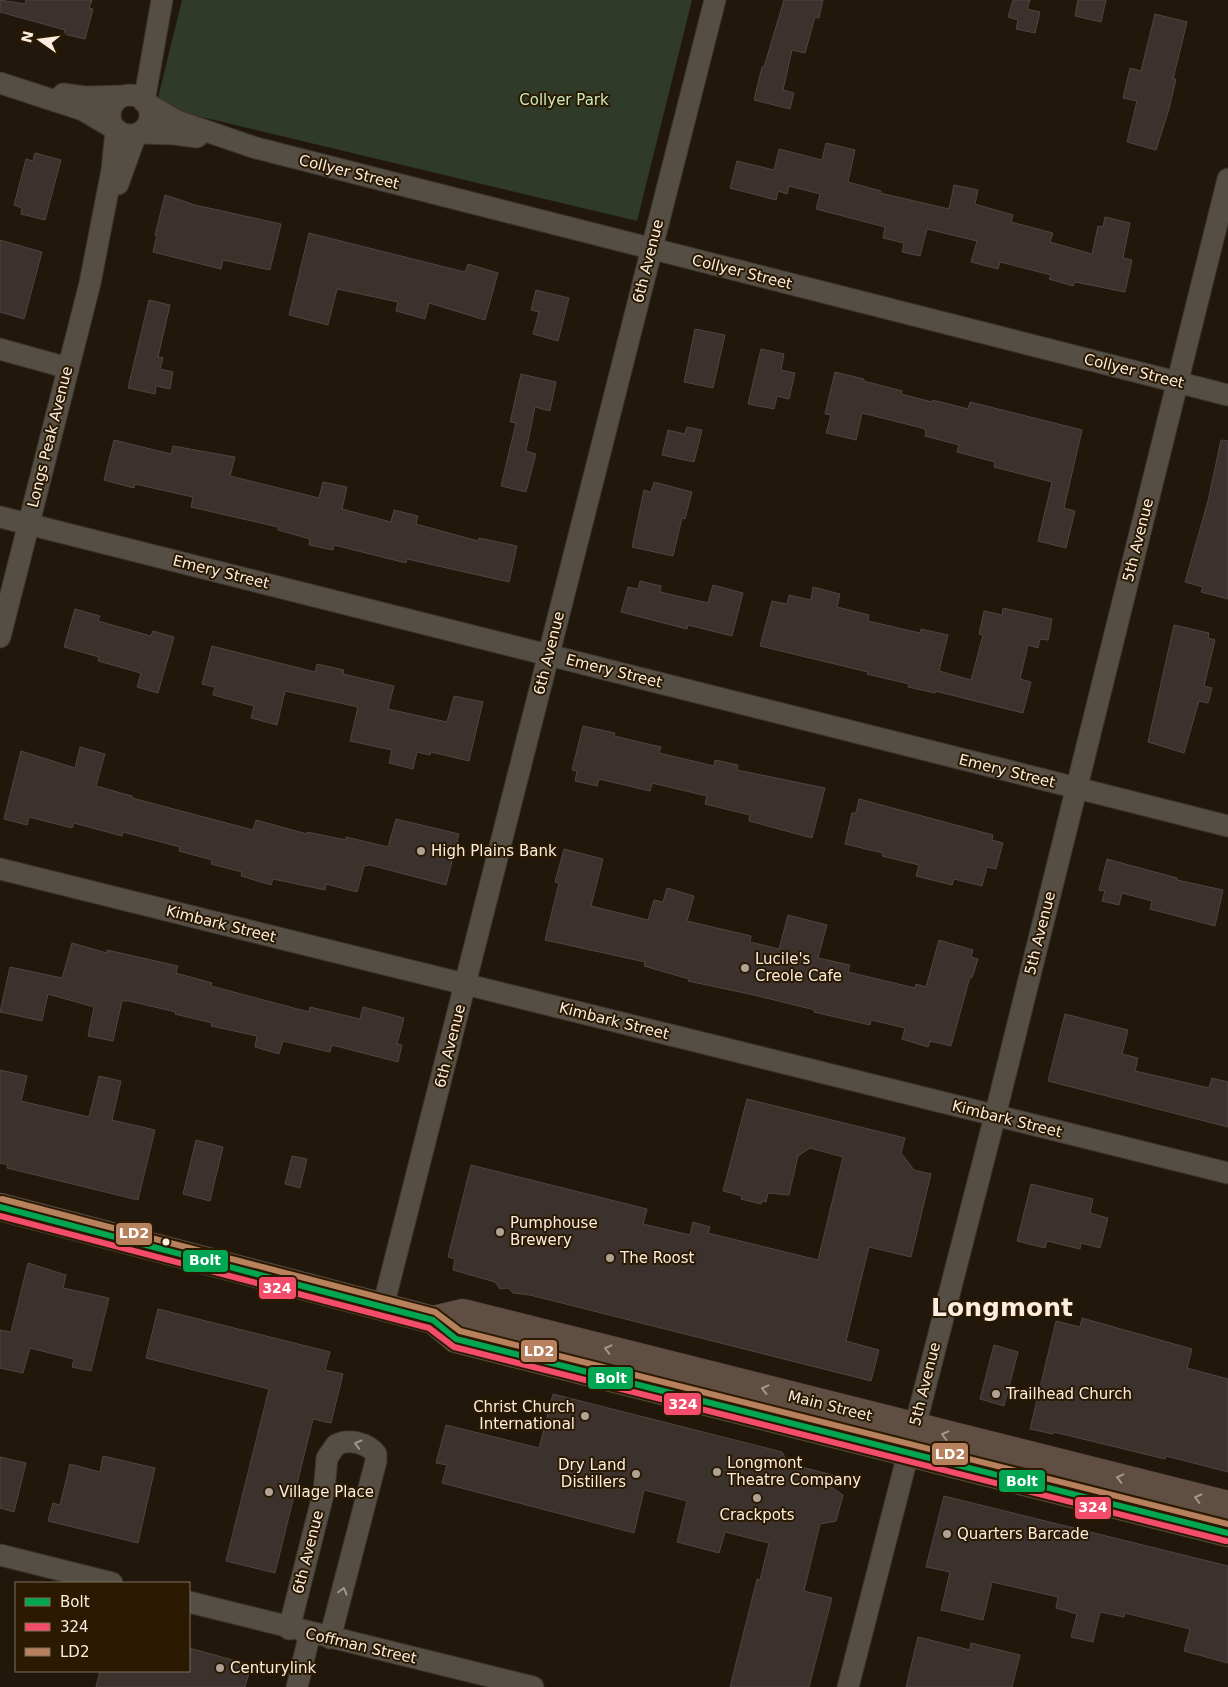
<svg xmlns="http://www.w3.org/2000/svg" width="1228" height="1687" font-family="'DejaVu Sans',sans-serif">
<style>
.green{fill:#303a29}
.building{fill:#3b322e;stroke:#4f4542}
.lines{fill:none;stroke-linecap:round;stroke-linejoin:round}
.minor-casing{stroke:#3b332b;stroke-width:23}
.highway-casing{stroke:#3b332b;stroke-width:29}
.minor{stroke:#554e44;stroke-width:21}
.highway{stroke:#604e42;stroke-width:28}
.bus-1-casing{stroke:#2b1901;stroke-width:10}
.bus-2-casing{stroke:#2b1901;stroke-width:10}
.bus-3-casing{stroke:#2b1901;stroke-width:10}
.bus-1{stroke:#00a651;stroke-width:6}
.bus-2{stroke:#f44d6c;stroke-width:6}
.bus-3{stroke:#b6815c;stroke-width:6}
.oneway{stroke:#a69689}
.oneway2{stroke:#a0968a}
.poi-dot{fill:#afa395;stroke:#2b1901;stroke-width:2}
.bus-dot{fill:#fbeee0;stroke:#2b1901;stroke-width:2}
.labels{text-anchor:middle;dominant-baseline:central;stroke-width:4;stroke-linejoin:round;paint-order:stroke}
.park-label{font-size:15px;fill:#c9ecc0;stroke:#2b1901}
.street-label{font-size:15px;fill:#fbeee0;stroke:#2b1901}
.poi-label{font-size:15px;fill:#fbeee0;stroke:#2b1901;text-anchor:start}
.town-label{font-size:25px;font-weight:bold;fill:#fbeee0;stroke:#2b1901}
.line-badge{stroke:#2b1901;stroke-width:2}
.badge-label{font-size:14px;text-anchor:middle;font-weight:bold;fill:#fff}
</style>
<rect width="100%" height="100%" fill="#21180b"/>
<path class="green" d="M182 0H692L637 221 156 106Z"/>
<path class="building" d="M0 0 25 4 26 0H92L89 8 93 9 85 39 64 34 65 30 0 12Z
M784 0H823L819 18 815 17 805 53 792 50 783 90 794 93 790 109 754 100 762 67H764Z
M1013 0H1030L1027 9 1040 12 1035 33 1016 29 1018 20 1008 17Z
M1078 0H1106L1101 22 1075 16Z
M1155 14 1187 22 1173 79H1176L1169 109 1156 150 1127 142 1137 101 1123 98 1130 68 1141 71Z
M826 143 855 150 848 182 881 191 880 193 949 209 954 185 978 190 975 204 1013 215 1011 222 1053 233 1050 242 1092 254 1098 226 1103 227 1105 217 1130 223 1123 258 1132 260 1125 292 1075 282 1073 286 1049 279 1051 275 1000 262 998 269 971 262 977 241 927 229 920 256 902 252 904 243 883 238 885 227 816 209 820 194 789 186 787 194 778 191 776 200 730 188 737 161 774 170 779 149 822 160Z
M35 153 61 160 45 220 21 214 22 208 14 205 26 159 33 161Z
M165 195 195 205 281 224 270 270 223 260 221 269 153 252 157 235H155Z
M309 233 465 272 468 264 498 273 485 320 429 303 425 319 396 311 398 302 337 289 328 325 289 315Z
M0 240 42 252 24 319 0 312Z
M536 290 569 298 558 341 533 334 539 312 531 310Z
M149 300 170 305 158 357 163 358 160 369 173 372 170 389 156 386 155 394 128 388Z
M695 329 725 335 713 388 684 382Z
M761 349 784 354 781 370 795 373 789 399 777 396 774 409 748 404Z
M835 372 864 379V381L902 391 901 394 932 402 933 400 968 409 970 402 1082 430 1064 508 1075 511 1066 548 1038 541 1052 482 994 467 995 462 957 452 959 445 925 436 926 430 922 428 862 413 856 440 826 433 831 415 825 414Z
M521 374 556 382 550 411 535 407 526 451 536 454 526 492 501 486 516 423 510 422Z
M687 427 702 430 694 462 662 455 668 430 685 434Z
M114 440 171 454 173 446 235 457 230 476 319 498 323 482 347 487 342 509 391 522 394 510 418 516 416 524 478 541 479 538 517 546 509 582 407 559 406 563 334 545 333 550 309 545 310 539 278 530V527L191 507 193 497 135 484 134 488 104 480Z
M1221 440 1228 441V599L1201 592 1203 587 1185 582 1208 501Z
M654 482 692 492 685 519 682 518 673 556 632 547 644 490 651 492Z
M640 581 661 586 660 592 708 603 713 585 743 593 732 636 688 625 687 629 621 612 628 587 638 589Z
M813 587 840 594 837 607 869 615 868 621 920 633 921 629 948 635 939 671 971 680 983 635 979 634 984 611 1002 615 1003 608 1052 619 1048 640 1040 639 1038 648 1028 645 1020 679 1031 682 1023 713 935 691V693L908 687 909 684 867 674 868 672 760 646 772 601 787 604 789 595 811 600Z
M75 609 100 616 98 621 151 636 153 631 174 637 158 693 137 687 141 673 98 661 99 657 64 647Z
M1174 625 1209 633 1208 638 1215 640 1204 686 1212 688 1208 703 1199 701 1184 753 1148 742Z
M212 646 315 672 317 664 344 670 343 674 394 686 388 709 447 722 454 696 483 702 469 761 431 752 430 755 417 752 413 769 389 763 392 750 350 741 358 707 285 691 277 725 251 718 254 706 213 695 215 687 202 684Z
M583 726 615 733 614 736 661 747 659 753 714 766 715 760 738 765 737 770 825 788 812 838 749 821 750 815 705 804 707 796 652 783 650 791 599 779 597 786 575 781 577 771 572 770Z
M80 747 105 754 96 786 132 796V798L253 830 256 820 307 834V832L346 840V837L388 847 396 819 459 834 446 885 370 865 364 866 357 892 326 884 325 890 273 879 271 885 241 876 242 872 211 864 212 860 179 851 180 847 123 832 122 836 74 823 72 828 29 817 27 825 4 819 21 751 75 768Z
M859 799 993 835 992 840 1003 843 996 869 987 867 982 886 954 879 952 885 916 876 919 865 882 856 883 853 845 844 852 813H856Z
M564 849 603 859 591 906 648 920 654 900 663 902 667 888 694 896 687 921 751 936 750 942 779 949 788 915 827 925 818 958 850 965 848 972 915 988 916 984 926 987 939 940 973 950 971 957 978 959 972 978 970 977 951 1046 930 1041 928 1047 902 1039 905 1028 871 1020 870 1025 814 1012 815 1010 754 995 688 981 689 979 644 966 645 962 545 940 559 883 555 882Z
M1107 859 1177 878V880L1223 890 1215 926 1150 909 1152 901 1122 893 1119 905 1102 901 1105 891 1099 890Z
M72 943 107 953V950L178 966 176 973 212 983 211 986 309 1012 310 1007 360 1019 363 1007 404 1018 397 1044 402 1045 398 1062 332 1045 330 1052 283 1041 279 1054 255 1047 257 1036 211 1026 212 1023 175 1014 176 1012 129 1001H122L113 1041 88 1036 94 1007 48 994 42 1021 0 1012 10 967 62 978Z
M1065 1014 1128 1030 1122 1054 1138 1058 1135 1071 1209 1088 1212 1078 1228 1082V1127L1048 1081Z
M0 1070 27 1076 21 1101 89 1117 99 1076 121 1081 112 1120 155 1130 138 1200 7 1168 8 1165 0 1163Z
M747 1099 905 1138 901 1153 914 1170 931 1174 911 1257 869 1247 846 1341 879 1350 871 1381 530 1295 513 1293 508 1288 500 1289 495 1282 453 1270 455 1259 448 1257 471 1165 647 1209 643 1224 690 1235 693 1222 710 1227 708 1233 818 1260 843 1157 810 1148 798 1156 789 1195 768 1193 766 1202 762 1201 761 1204 741 1199 742 1196 723 1191Z
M196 1140 223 1147 210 1201 183 1194Z
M292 1156 307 1159 300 1188 285 1184Z
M1031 1184 1093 1199 1090 1213 1108 1218 1100 1248 1081 1243 1080 1249 1047 1241 1045 1248 1017 1241Z
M28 1263 66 1275 63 1288 109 1298 91 1371 72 1367 74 1359 30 1348 23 1373 0 1368V1330L11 1332Z
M158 1309 330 1352 325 1370 343 1374 331 1423 313 1419 275 1573 226 1561 269 1389 146 1358Z
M1082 1318 1192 1349 1187 1368 1228 1379V1472L1166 1456 1165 1459 1054 1432 1053 1434 1030 1429 1056 1321 1080 1327Z
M994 1345 1018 1352 1004 1406 980 1399Z
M553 1394 782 1452 789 1464 833 1475 830 1486 843 1495 836 1521 820 1524 804 1591 832 1598 809 1687H730L757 1579 760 1580 769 1543 725 1532 719 1553 677 1542 687 1501 644 1490 634 1533 442 1483 447 1465 436 1463 446 1425 539 1448Z
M103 1456 155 1468 138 1543 48 1521 53 1503 60 1505 70 1464 100 1472Z
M0 1457 26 1463 14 1512 0 1508Z
M944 1496 1228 1566V1663L1184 1651 1190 1629 1125 1613 1124 1617 1100 1612 1093 1642 1071 1637 1077 1614 1056 1608 1058 1597 992 1582 983 1620 941 1610 950 1572 926 1567Z
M918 1637 970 1650 971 1643 1020 1655 1012 1687H906Z
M189 1648 251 1665 245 1687H96L100 1671H189Z"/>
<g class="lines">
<g class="minor-casing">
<path id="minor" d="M0 83 83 110 115 129
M63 94 86 97 122 96
M110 115a20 20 0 1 1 40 0a20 20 0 1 1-40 0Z
M144 102 162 0
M146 103 177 121 256 148 1228 395
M139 133 174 134 197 137
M118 184 136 134
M0 349 68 368
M0 517 1228 826
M0 637 90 283 112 170 116 130
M0 869 1228 1173
M383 1307 715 0
M0 1555 112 1583
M189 1602 533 1687
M289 1629 324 1491 327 1458 336 1445C348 1438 368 1443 376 1454V1461L330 1638
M297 1687 310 1633
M848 1687 995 1116 1228 179"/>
</g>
<g class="highway-casing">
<path id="highway" d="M0 1207 433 1320 456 1339 1228 1533
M433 1320 463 1313 1228 1505"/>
</g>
<use href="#minor" class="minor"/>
<use href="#highway" class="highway"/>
<g class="bus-1-casing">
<path id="bus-1" d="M0 1207 433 1320 456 1339 1228 1533"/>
</g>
<g class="bus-2-casing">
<path id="bus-2" d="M0 1216 429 1328 454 1347 1226 1541"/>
</g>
<g class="bus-3-casing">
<path id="bus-3" d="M2 1199 435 1312 460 1331 1228 1524"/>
</g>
<use href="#bus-1" class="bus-1"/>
<use href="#bus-2" class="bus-2"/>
<use href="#bus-3" class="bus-3"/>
</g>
<defs><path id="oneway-chevron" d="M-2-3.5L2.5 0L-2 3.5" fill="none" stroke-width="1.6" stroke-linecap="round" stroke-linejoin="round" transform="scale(1.25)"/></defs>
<g class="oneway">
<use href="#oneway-chevron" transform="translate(608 1349) rotate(-166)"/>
<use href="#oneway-chevron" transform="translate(765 1389) rotate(-166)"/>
<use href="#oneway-chevron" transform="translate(945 1435) rotate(-166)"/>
<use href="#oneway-chevron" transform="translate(1120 1478) rotate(-166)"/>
<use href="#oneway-chevron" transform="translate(1198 1498) rotate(-166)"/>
</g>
<g class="oneway2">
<use href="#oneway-chevron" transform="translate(358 1444) rotate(-164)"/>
<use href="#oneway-chevron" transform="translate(343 1591) rotate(-75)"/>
</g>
<g class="poi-dot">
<circle cx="421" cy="851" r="5"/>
<circle cx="745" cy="968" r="5"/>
<circle cx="500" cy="1232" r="5"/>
<circle cx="610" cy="1258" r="5"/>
<circle cx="996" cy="1394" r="5"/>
<circle cx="585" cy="1416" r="5"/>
<circle cx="717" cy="1472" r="5"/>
<circle cx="636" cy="1474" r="5"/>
<circle cx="269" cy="1492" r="5"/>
<circle cx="757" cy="1498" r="5"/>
<circle cx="947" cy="1534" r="5"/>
<circle cx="220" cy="1668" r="5"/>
</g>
<circle class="bus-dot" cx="166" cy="1242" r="4.5"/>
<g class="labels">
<g class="park-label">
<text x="564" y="100">Collyer Park</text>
</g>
<g class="street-label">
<text transform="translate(349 172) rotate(14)">Collyer Street</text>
<text transform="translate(648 261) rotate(-76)">6th Avenue</text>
<text transform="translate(742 272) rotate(14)">Collyer Street</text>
<text transform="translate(1134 371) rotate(14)">Collyer Street</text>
<text transform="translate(50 437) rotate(-76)">Longs Peak Avenue</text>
<text transform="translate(1138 540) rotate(-76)">5th Avenue</text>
<text transform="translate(221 572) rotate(14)">Emery Street</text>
<text transform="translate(549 653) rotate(-76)">6th Avenue</text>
<text transform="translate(614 671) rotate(14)">Emery Street</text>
<text transform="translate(1007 771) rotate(14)">Emery Street</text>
<text transform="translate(221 924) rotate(14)">Kimbark Street</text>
<text transform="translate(1040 933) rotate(-76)">5th Avenue</text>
<text transform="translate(614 1021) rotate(14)">Kimbark Street</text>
<text transform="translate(450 1046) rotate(-76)">6th Avenue</text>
<text transform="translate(1007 1119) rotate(14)">Kimbark Street</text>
<text transform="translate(925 1384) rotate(-76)">5th Avenue</text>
<text transform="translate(830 1406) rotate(14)">Main Street</text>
<text transform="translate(308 1552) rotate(-76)">6th Avenue</text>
<text transform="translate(361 1646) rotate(13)">Coffman Street</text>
</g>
<g class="poi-label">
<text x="431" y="851">High Plains Bank</text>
<text x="755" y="959">Lucile's<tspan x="755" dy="17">Creole Cafe</tspan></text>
<text x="510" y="1223">Pumphouse<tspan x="510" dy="17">Brewery</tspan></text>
<text x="620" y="1258">The Roost</text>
<text x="1006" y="1394">Trailhead Church</text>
<text x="575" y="1407" text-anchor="end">Christ Church<tspan x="575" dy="17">International</tspan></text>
<text x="727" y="1463">Longmont<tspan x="727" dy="17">Theatre Company</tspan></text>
<text x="626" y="1465" text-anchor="end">Dry Land<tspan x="626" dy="17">Distillers</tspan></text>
<text x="279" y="1492">Village Place</text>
<text x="757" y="1515" text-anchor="middle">Crackpots</text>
<text x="957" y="1534">Quarters Barcade</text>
<text x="230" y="1668">Centurylink</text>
</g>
<g class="town-label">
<text x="1002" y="1307">Longmont</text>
</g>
</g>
<g class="line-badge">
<rect x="115" y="1222" width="38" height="24" rx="5" fill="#b6815c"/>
<rect x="182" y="1249" width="47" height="24" rx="5" fill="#00a651"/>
<rect x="258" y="1276" width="39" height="24" rx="5" fill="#f44d6c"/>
<rect x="520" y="1339" width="38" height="24" rx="5" fill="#b6815c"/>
<rect x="587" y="1366" width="47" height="24" rx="5" fill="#00a651"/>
<rect x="663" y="1392" width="39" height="24" rx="5" fill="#f44d6c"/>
<rect x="931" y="1442" width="38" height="24" rx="5" fill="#b6815c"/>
<rect x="998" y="1469" width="48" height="24" rx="5" fill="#00a651"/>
<rect x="1074" y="1496" width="38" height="24" rx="5" fill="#f44d6c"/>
</g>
<g class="badge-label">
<text x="134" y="1238">LD2</text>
<text x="205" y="1265">Bolt</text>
<text x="277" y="1293">324</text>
<text x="539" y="1356">LD2</text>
<text x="611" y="1383">Bolt</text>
<text x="683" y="1409">324</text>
<text x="950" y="1459">LD2</text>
<text x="1022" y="1486">Bolt</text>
<text x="1093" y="1512">324</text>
</g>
<rect x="15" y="1582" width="175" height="90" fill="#2b1901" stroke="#7e6e5a"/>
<rect x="25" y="1598" width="25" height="8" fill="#00a651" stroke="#7e6e5a"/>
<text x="60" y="1607" font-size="15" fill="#fbeee0">Bolt</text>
<rect x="25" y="1623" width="25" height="8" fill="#f44d6c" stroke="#7e6e5a"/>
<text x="60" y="1632" font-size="15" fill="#fbeee0">324</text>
<rect x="25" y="1648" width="25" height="8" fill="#b6815c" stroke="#7e6e5a"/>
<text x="60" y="1657" font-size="15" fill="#fbeee0">LD2</text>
<g transform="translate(40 40) rotate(284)" stroke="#2b1901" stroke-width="4" paint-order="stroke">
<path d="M0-4L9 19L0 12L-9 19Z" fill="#fbeee0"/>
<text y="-8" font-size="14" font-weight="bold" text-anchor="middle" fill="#fbeee0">N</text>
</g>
</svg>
